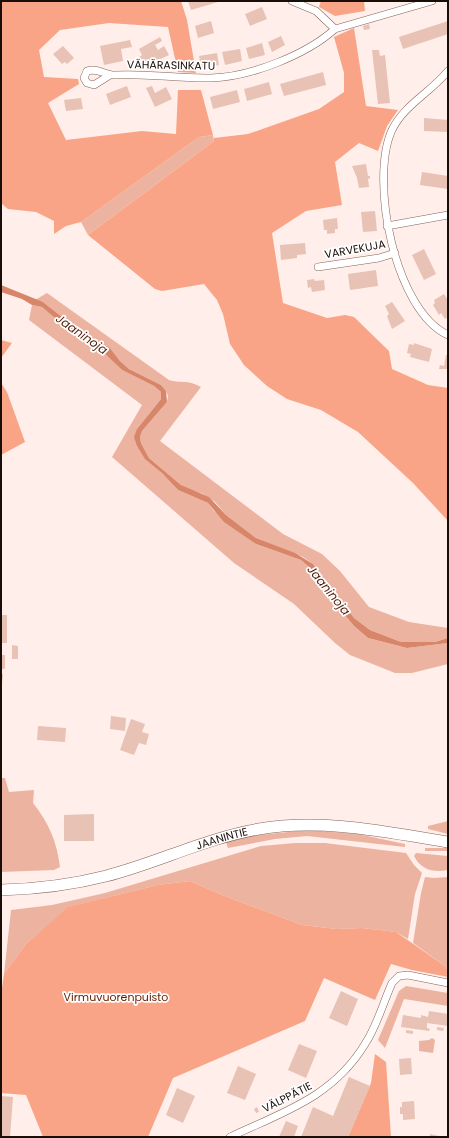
<svg xmlns="http://www.w3.org/2000/svg" width="449" height="1138" font-family="Poppins,sans-serif">
<style>
.green{fill:#ecb4a0}
.forest{fill:#f9a487}
.water{fill:#d8866a}
.building{fill:#e8c2b4}
.lines{fill:none;stroke-linecap:round;stroke-linejoin:round}
.street-casing{stroke:#856357;stroke-width:8}
.secondary-casing{stroke:#856357;stroke-width:12}
.street{stroke:#fff;stroke-width:7}
.secondary{stroke:#fff;stroke-width:11}
.labels{text-anchor:middle;dominant-baseline:central;stroke-width:3.5;stroke-linejoin:round;paint-order:stroke}
.street-label{font-size:11px;fill:#190d08;stroke:#fff}
.park-label{font-size:11px;fill:#6a2102;stroke:#fff}
.water-label{font-size:12px;font-style:italic;fill:#531f0c;stroke:#fff}
</style>
<rect width="100%" height="100%" fill="#ffeee9"/>
<path class="green" d="M213 135 214 141 88 235 81 222 199 137Z
M47 293 169 380C183 384 186 379 201 387L160 441 283 534 322 554 340 571 369 607 409 622 448 628V638L435 642H401L370 630 354 618 313 564 303 557 256 538 226 515 215 502 203 494 185 488 181 485 149 458 141 443 140 437 142 431 167 402 168 396 166 391 161 385 129 369 120 361 110 348 71 324 43 302 35 300Z
M32 305 42 307 103 352 122 370 154 386 161 392V399L137 429V446L178 490 208 503 214 511 256 544 301 560 309 567 320 585 354 626 368 638 407 648 448 643V664L412 673H395L350 655 335 643 294 604 234 563 112 457 142 405 29 320Z
M1 778H5L9 792 34 790 33 803C49 823 57 842 60 867L54 870 1 872Z
M448 821V834L428 829V826Z
M308 830 358 834 405 844V847L307 836 275 839 228 848 226 842 258 835Z
M295 843H325L406 853 414 865 422 873 415 894 408 939 396 932 362 928 337 929 302 925 222 895 190 881 158 885 69 907 26 944 4 974 11 910 52 905 105 893 261 846Z
M425 848H448V851H425Z
M416 853 448 856V870C434 873 421 870 414 856Z
M425 877 434 878 448 877V971L445 966 413 943 421 893Z
M406 986 448 993V1006L404 999 385 1048 378 1040 399 991Z
M432 1038 435 1040 433 1053 419 1051V1041L429 1040Z"/>
<path class="forest" d="M1 1H181L187 20 196 73 178 72 168 27 109 23 60 30 39 50 44 77 78 79 79 84 48 103 66 140 142 131 176 134 178 90H201L213 135 199 137 81 222 66 226 54 234V221L36 212 8 209 1 203Z
M321 1H364L365 11 335 16 319 7Z
M354 28 366 106 398 110 387 126 378 151 359 143 335 162 342 205 306 211 272 233 283 303 327 318 345 315 354 317 389 351 392 369 428 385 448 388V521L413 483 358 432 321 410 287 399 267 386 244 365 230 344 223 314 217 300 204 284 162 291 155 289 88 235 214 141V138L248 134 319 109 344 92V73L334 37Z
M1 340 12 343 1 358Z
M1 383 7 392 25 442 1 455Z
M190 881 222 895 302 925 337 929 362 928 396 932 445 966 448 971V977L412 970 391 964 375 1000 324 978 305 1021 173 1078 148 1137H43L26 1095 1 1093V995L4 974 26 944 68 907 158 885Z
M375 1054 386 1062 391 1137H348L371 1083Z"/>
<path class="water" d="M1 285 43 302 71 324 110 348 120 361 129 369 161 385 166 391 167 402 142 431 140 437 141 443 149 458 181 485 209 497 226 515 256 538 295 553 313 564 354 618 370 630 401 642H435L448 638V643L407 648 368 638 354 626 320 585 309 567 301 560 256 544 224 522 208 503 178 490 162 473 145 459 137 446 134 437 137 429 161 399V392L154 386 122 370 103 352 71 331 42 307 32 305 22 299 1 292Z"/>
<path class="building" d="M188 1H218V2L191 10Z
M262 7 267 19 250 26 245 14Z
M211 21 214 33 198 38 195 26Z
M448 21V34L403 49 399 37Z
M369 24 370 29 364 30 363 26Z
M281 36 285 45 272 52 268 42Z
M160 37 162 41 155 45 158 50 164 46 169 55 145 66 139 57 142 55 139 49Z
M130 40 132 47 121 49 123 61 104 65 100 46Z
M262 43 265 55 249 59 246 48Z
M63 46 74 58 67 64 65 62 62 64 53 54Z
M240 49 242 61 225 65 222 52Z
M372 50H379L380 56 385 55 390 103 378 104Z
M217 53 219 65 201 68 199 56Z
M323 72 326 85 284 96 280 84Z
M269 82 272 94 247 101 244 89Z
M127 86 131 97 110 105 106 94Z
M152 86 155 93 166 87 172 99 155 107 146 88Z
M237 90 240 102 213 109 210 97Z
M81 98 83 109 66 111 64 100Z
M424 118 448 120V132L424 131Z
M366 164 368 176H370V178L368 179 369 187 359 188 357 178 352 166Z
M422 172 448 176V189L420 185Z
M375 211 377 231 363 232 361 212Z
M337 218 338 229H335V233L327 234V230H324L323 220Z
M305 243 306 254 297 255V258L281 260 280 245Z
M424 249 436 274 424 280 412 255Z
M376 270 378 286 350 290 348 274Z
M314 279 315 281 324 280 325 290 312 292 311 287 308 288 307 280Z
M444 294 448 300V317L445 319 441 313 439 315 433 305 435 303 434 300Z
M392 302 405 321 392 329 387 316 389 314 385 306Z
M414 343 432 349 429 362 410 357 411 354 407 353 409 344 414 345Z
M446 355H448V369H439L440 365 444 366Z
M1 615H7V643H1Z
M12 645 18 646V659H12Z
M1 655H5V669H1Z
M1 674H3L2 684H1Z
M111 716 126 718 125 731 110 729Z
M131 719 145 724 142 732 149 734 146 745 139 743 134 755 120 750Z
M38 726 66 728 65 742 37 740Z
M94 814V841H64V815Z
M341 991 358 999 347 1026 329 1018Z
M429 1011 448 1014V1026L427 1023V1028L430 1029 429 1031 401 1027 403 1015 421 1018V1015L428 1017Z
M437 1027 444 1028 443 1031 437 1030Z
M406 1030 413 1031V1034L406 1033Z
M299 1044 317 1051 306 1078 288 1070Z
M411 1058 412 1074 400 1075 399 1059Z
M238 1066 256 1074 245 1100 227 1093Z
M349 1077 370 1086 348 1137H301L313 1107 333 1116Z
M177 1088 195 1096 183 1123 166 1115Z
M1 1096 13 1097 10 1137H1Z
M414 1101 415 1119 403 1120V1114H400V1107H402V1102Z
M257 1107 259 1112 256 1113 254 1109Z
M286 1121 298 1126 294 1137H279Z
M430 1134 439 1136V1137H430Z"/>
<g class="lines">
<g class="street-casing">
<path id="street" d="M292 1 316 11 335 29
M448 71C431 92 404 105 392 130 369 180 395 311 448 335
M110 75 94 85 87 83 84 78 87 71C97 67 106 76 116 75 148 73 179 79 211 78 250 77 306 55 335 29L432 1
M387 226 448 215
M318 267 379 258 395 253
M230 1137C283 1112 333 1097 365 1044 377 1026 383 1003 392 983L399 976 408 975 448 983"/>
</g>
<g class="secondary-casing">
<g id="secondary">
<path id="s1" d="M1 890C37 889 71 885 106 876 157 863 206 838 259 829 321 818 386 832 448 842"/>
</g>
</g>
<use href="#street" class="street"/>
<use href="#secondary" class="secondary"/>
</g>
<g class="labels">
<g class="street-label">
<text transform="translate(171 65) rotate(1)">VÄHÄRASINKATU</text>
<text transform="translate(355 249) rotate(-10)">VARVEKUJA</text>
<text stroke="none"><textPath href="#s1" startOffset="228">JAANINTIE</textPath></text>
<text transform="translate(287 1097) rotate(-27)">VÄLPPÄTIE</text>
</g>
<g class="park-label">
<text x="116" y="997">Virmuvuorenpuisto</text>
</g>
<g class="water-label">
<text transform="translate(82 334) rotate(35)">Jaaninoja</text>
<text transform="translate(329 590) rotate(51)">Jaaninoja</text>
</g>
</g>
<rect width="449" height="1138" fill="none" stroke="#190d08" stroke-width="4"/>
</svg>
